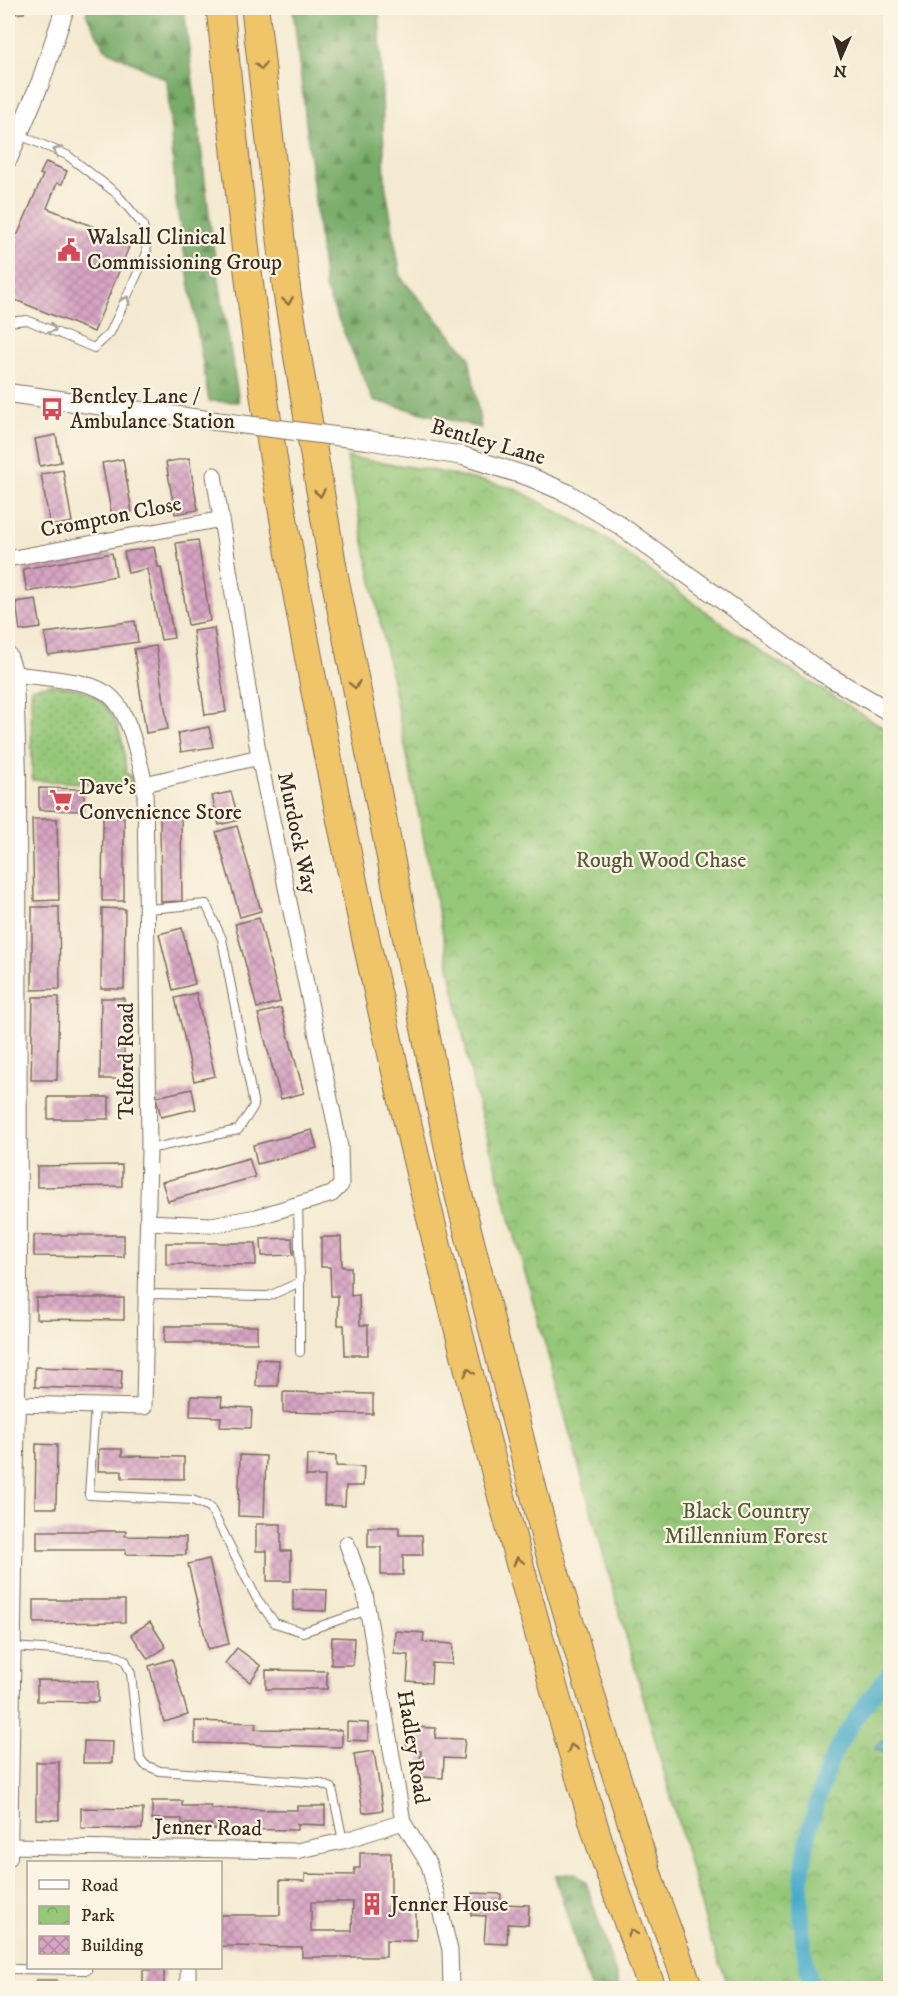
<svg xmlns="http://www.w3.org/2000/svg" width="898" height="1996" font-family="'IM FELL DW Pica',serif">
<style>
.grass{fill:url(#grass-dots);stroke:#68794c;stroke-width:1.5}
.forest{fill:url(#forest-firs);stroke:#5a6b44;stroke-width:1.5}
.park{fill:url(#park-crowns);stroke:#68794c;stroke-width:1.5}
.water{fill:url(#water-ripples);stroke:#426a74;stroke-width:1.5}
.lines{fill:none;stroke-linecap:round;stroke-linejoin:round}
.canal{stroke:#4aabc9;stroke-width:16}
.building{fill:url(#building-cross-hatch);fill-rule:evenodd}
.service-casing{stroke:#7c6d5d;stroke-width:10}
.minor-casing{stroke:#7c6d5d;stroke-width:17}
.tertiary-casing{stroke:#7c6d5d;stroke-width:20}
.motorway-casing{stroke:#7c6d5d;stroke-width:29}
.service{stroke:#fff;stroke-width:8}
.minor{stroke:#fff;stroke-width:15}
.tertiary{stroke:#fff;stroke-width:18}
.motorway{stroke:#f0c469;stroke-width:27}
.tertiary-bridge-casing{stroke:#7c6d5d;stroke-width:20;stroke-linecap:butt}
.tertiary-bridge{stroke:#fff;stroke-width:18}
.oneway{stroke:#8c6f40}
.oneway2{stroke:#a79f9a}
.labels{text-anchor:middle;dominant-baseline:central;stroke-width:4.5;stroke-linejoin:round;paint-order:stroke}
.poi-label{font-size:22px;fill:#3b2a1e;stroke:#fcf5e5;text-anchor:start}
.street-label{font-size:22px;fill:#3b2a1e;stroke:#fcf5e5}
.park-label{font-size:22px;fill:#565939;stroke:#fcf5e5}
</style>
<defs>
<pattern id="grass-dots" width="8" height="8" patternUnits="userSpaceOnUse" patternTransform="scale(1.5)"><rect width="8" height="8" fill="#96c879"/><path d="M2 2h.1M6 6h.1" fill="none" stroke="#7ca363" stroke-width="1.8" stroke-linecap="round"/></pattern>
<pattern id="forest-firs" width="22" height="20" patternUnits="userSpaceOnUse" patternTransform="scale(1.5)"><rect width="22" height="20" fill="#78ac69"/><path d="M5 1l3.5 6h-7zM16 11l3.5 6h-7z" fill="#648c56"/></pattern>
<pattern id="park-crowns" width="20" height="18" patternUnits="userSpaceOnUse" patternTransform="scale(1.5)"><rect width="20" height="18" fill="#96c879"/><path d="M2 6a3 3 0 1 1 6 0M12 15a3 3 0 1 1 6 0" fill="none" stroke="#7ca363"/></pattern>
<pattern id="water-ripples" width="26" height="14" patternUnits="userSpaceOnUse" patternTransform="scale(1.5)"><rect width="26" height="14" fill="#4aabc9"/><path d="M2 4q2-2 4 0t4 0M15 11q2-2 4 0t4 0" fill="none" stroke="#3f8ba3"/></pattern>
<pattern id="building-cross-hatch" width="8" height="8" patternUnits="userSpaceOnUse" patternTransform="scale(1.5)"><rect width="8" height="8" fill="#d8a5c4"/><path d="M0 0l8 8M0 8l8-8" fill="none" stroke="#b0879f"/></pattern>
</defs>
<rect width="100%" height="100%" fill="#fcf5e5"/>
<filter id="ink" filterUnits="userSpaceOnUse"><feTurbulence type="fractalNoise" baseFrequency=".0167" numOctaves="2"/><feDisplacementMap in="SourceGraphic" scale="12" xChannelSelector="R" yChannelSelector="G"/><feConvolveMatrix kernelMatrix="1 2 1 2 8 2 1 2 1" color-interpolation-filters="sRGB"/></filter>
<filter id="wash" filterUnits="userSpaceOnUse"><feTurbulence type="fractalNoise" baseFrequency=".008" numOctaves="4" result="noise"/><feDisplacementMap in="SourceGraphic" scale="24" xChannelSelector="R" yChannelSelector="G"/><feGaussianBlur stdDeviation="1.35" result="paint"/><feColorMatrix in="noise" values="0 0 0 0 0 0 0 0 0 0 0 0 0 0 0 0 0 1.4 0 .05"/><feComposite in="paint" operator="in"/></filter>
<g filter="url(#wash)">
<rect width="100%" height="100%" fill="#f4ead1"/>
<path class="grass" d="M51 684C62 686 78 687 88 692 118 708 125 742 126 773L132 776 131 786 32 780 31 688Z"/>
<path class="forest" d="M88 8H184L212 238 239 402 209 401 176 202 167 80 105 49 86 14Z
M293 8H379L385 183 401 278 469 356 481 428 373 400 325 288Z
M574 1873 586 1882 620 1988H590L555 1876Z"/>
<path class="park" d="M347 457 430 470 514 488 596 532 760 651 890 732V1988H730L711 1941 474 1089Z"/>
<path class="water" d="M890 1739V1756L875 1749 881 1741Z"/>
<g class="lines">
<path class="canal" d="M812 1988C795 1924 798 1862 818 1799 822 1787 825 1774 830 1763 845 1730 868 1700 890 1672"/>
</g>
<g id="blocks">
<path class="building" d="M8 8H24V13L8 14Z
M46 162 67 171 62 184 57 183 47 208 131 242 94 332 8 297 10 281 8 280V257L13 243 11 237 18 234 43 175 40 174Z
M56 435 61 462 40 466 35 439Z
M189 458 198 510 175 514 166 462Z
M123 459 132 512 112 516 102 463Z
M63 470 72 522 50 526 41 474Z
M198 540 210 621 188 625 176 543Z
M154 547 158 567H161L174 638 161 640 147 569 128 573 124 552Z
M112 553 116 576 27 592 23 569Z
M36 599 41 628 20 631 16 602Z
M135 621 138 642 48 655 45 633Z
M214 628 226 712 205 715 193 631Z
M156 646 168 729 146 733 134 649Z
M209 727 213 747 181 752 178 733Z
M39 788 84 789V811L39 810Z
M231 792 239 820 219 825 212 796Z
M103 817H124V901H102Z
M160 817H181L182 901 161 902Z
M32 819H57L59 900 34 901Z
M237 826 261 911 240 917 216 832Z
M32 907H59L60 989 32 990Z
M102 908 125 909 124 989H101Z
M259 918 280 1002 257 1008 235 924Z
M182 928 195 984 173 990 159 934Z
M196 993 215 1076 194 1081 175 998Z
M33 997H59L57 1080H31Z
M101 998H124V1079H100Z
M281 1008 304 1093 281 1099 258 1014Z
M192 1089 196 1109 161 1117 156 1097Z
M48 1097H109V1119H48Z
M312 1130 317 1148 257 1164 253 1145Z
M249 1158 255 1177 168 1201 162 1182Z
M122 1165V1186L37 1187V1166Z
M34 1235H124V1257L34 1256Z
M321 1237H341L342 1267H351V1296L359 1295 360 1325H368V1355H345L344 1325H338V1296H331L330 1267H321Z
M292 1238 293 1255 262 1256 261 1239Z
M166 1243H256V1265L166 1264Z
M36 1298H124V1320L36 1319Z
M165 1326H257V1343H164Z
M257 1359 279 1360 278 1386H256Z
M35 1367 122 1370 121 1390 35 1387Z
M283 1392 373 1394V1414L283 1412Z
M191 1396 222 1397 221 1406 252 1408 251 1428 220 1427 221 1417 190 1416Z
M36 1444 57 1445 56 1508H35Z
M99 1449H122V1456L184 1457V1479L122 1478V1471H98Z
M240 1455 266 1456 264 1517 238 1516Z
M307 1455 336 1456V1466L364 1467 363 1486H346L345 1506 324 1505 325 1476H306Z
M256 1524H281V1551H291V1581H267V1551H256Z
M368 1527H399V1535H422L423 1555H403V1575H381V1547H368Z
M37 1531H126L125 1536 186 1537V1555L125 1554 126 1550H37Z
M209 1559 229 1644 208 1649 188 1564Z
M293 1589 327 1590 326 1611 293 1610Z
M34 1600H125V1622L34 1623Z
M150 1622 166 1647 148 1659 131 1634Z
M395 1631 424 1633 423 1642 453 1644 452 1664 432 1663 431 1683 407 1681 409 1655 394 1654Z
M332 1637 354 1638 353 1665H331Z
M237 1648 261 1666 250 1682 225 1663Z
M172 1659 188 1715 164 1722 149 1666Z
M266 1670 327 1671V1689H266Z
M37 1680 98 1681V1702L37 1701Z
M195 1721 256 1723 255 1729 342 1730V1747L195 1743Z
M347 1722 368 1723V1741L347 1740Z
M407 1727 436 1728 435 1738 465 1739 463 1759 444 1758 443 1778 419 1777 421 1751 406 1750Z
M84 1741 113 1742 112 1763H83Z
M374 1751 383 1810 363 1813 354 1754Z
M36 1762H59V1820L36 1819Z
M152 1801H182V1806H211V1809L297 1810V1806H325V1825L297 1824V1830L211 1829V1824H182V1819H152Z
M81 1808 143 1809 142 1829 81 1828Z
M360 1853H391V1905H416V1941L386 1940V1957H302V1947L220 1946V1915H280V1880L305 1881V1874L354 1875 355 1868H360ZM311 1902H353L352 1931H311Z
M472 1893 501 1894 500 1904 529 1905 528 1925 508 1924 507 1944 484 1943 486 1916 471 1915Z
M164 1969V1988H143V1970Z
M36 1980H57V1988H36Z"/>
</g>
</g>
<g filter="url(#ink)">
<use href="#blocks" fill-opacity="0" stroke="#7c6d5d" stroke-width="1.5"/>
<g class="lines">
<g class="service-casing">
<path id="service" d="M8 322 27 320 94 348 110 333 147 253 143 225 116 193 67 155 19 135
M148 909 206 904 222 939 254 1106 238 1130 149 1149
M146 1294 269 1296 300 1282 298 1205
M300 1352V1282
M95 1406 89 1495 192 1500 210 1507 257 1599 275 1623 303 1632 368 1610
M13 1647 112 1654 125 1660 131 1674 140 1758 145 1765 160 1771 319 1783 332 1788 343 1841
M8 1969 87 1970V1968"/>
</g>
<g class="minor-casing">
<path id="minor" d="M8 559 222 519
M14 674C116 686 120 680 145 784L149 1149 144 1407 15 1404
M145 784 259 757
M148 1222 211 1225 257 1217 332 1194 341 1185 340 1147 259 757 214 475
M347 1544 365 1594 403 1822 429 1865 450 1950 451 1988
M8 1846 296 1851 343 1841 403 1822
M188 1988V1968"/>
</g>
<g class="tertiary-casing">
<path id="tertiary" d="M8 159 41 81 65 8
M8 393 215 421
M367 440 463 456 530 477 567 493 618 524 821 672 890 712
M8 656 14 674 17 776 18 1278 8 1857"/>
</g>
<g class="motorway-casing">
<path id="motorway" d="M220 8C237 163 250 319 276 474 326 776 393 1076 469 1372 509 1527 550 1682 597 1835 613 1887 634 1937 652 1988
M255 8 287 293 334 574 454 1176 546 1541 597 1715 653 1890 689 1988"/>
</g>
<use href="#service" class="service"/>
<use href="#minor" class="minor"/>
<use href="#tertiary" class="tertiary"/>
<use href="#motorway" class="motorway"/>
<g class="tertiary-bridge-casing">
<path id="tertiary-bridge" d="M215 421 367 440"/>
</g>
<use href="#tertiary-bridge" class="tertiary-bridge"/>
</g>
<defs><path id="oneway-chevron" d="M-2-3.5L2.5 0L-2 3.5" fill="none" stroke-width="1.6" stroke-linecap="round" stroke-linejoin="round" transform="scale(1.5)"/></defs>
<g class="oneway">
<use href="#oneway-chevron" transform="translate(261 66) rotate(84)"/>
<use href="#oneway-chevron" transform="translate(288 301) rotate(81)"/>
<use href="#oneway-chevron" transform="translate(320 493) rotate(81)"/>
<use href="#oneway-chevron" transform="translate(355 685) rotate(79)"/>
<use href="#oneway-chevron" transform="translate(469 1372) rotate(-104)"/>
<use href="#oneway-chevron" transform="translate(518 1561) rotate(-104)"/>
<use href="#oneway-chevron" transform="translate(572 1748) rotate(-106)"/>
<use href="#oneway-chevron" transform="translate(632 1933) rotate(-110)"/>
</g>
<g class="oneway2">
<use href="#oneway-chevron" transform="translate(57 151) rotate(-157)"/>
<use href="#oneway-chevron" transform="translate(126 300) rotate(-65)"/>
<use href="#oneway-chevron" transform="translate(52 329) rotate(21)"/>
</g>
</g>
<defs>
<g id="civic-bare" transform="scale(1.8)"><path d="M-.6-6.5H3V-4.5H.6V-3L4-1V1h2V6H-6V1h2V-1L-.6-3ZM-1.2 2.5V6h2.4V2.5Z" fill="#d1495b" stroke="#fcf5e5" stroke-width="2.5" paint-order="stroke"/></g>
<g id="bus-bare" transform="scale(1.8)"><path d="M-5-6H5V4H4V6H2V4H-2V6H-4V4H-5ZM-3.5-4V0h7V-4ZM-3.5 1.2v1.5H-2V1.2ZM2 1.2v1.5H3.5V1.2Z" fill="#d1495b" stroke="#fcf5e5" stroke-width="2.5" paint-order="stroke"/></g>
<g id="supermarket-bare" transform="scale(1.8)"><path d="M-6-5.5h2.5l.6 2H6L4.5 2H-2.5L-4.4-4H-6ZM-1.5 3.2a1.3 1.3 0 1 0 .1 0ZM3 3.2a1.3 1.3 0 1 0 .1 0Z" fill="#d1495b" stroke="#fcf5e5" stroke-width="2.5" paint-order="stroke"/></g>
<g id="building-bare" transform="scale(1.8)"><path d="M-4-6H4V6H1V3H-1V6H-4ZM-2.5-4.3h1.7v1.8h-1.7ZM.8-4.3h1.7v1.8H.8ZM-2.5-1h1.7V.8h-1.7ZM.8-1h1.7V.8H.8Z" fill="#d1495b" stroke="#fcf5e5" stroke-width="2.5" paint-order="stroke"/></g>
</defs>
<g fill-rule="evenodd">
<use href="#civic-bare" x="69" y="250"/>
<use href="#bus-bare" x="52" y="409"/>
<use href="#supermarket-bare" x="61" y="800"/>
<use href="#building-bare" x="372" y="1904"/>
</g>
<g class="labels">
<g class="poi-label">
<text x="87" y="237">Walsall Clinical<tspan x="87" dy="25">Commissioning Group</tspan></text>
<text x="70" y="396">Bentley Lane /<tspan x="70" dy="25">Ambulance Station</tspan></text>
<text x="79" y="787">Dave's<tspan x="79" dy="25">Convenience Store</tspan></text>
<text x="390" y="1904">Jenner House</text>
</g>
<g class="street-label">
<text transform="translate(488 442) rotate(16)">Bentley Lane</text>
<text transform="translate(111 517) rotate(-11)">Crompton Close</text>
<text transform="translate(297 833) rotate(78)">Murdock Way</text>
<text transform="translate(126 1061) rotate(-90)">Telford Road</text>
<text transform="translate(413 1747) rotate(81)">Hadley Road</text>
<text transform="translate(208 1828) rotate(1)">Jenner Road</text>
</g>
<g class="park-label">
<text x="661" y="860">Rough Wood Chase</text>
<text x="746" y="1511">Black Country<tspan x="746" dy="25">Millennium Forest</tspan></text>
</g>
</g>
<rect width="898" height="1996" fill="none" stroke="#fcf5e5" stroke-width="30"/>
<rect x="27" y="1861" width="195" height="108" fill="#fcf5e5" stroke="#afa495" stroke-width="1.5"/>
<rect x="39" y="1880" width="30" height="9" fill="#ffffff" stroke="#afa495" stroke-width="1.5"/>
<text x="81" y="1891" font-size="18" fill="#3b2a1e">Road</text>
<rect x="39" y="1906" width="30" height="18" fill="url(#park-crowns)" stroke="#afa495" stroke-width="1.5"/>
<text x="81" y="1921" font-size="18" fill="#3b2a1e">Park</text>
<rect x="39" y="1936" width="30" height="18" fill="url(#building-cross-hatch)" stroke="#afa495" stroke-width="1.5"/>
<text x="81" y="1951" font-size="18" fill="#3b2a1e">Building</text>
<g transform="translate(841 57) rotate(183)" stroke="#fcf5e5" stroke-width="4.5" paint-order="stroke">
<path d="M0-4.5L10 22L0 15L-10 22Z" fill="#3b2a1e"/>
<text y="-9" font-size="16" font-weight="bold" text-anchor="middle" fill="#3b2a1e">N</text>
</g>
</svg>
